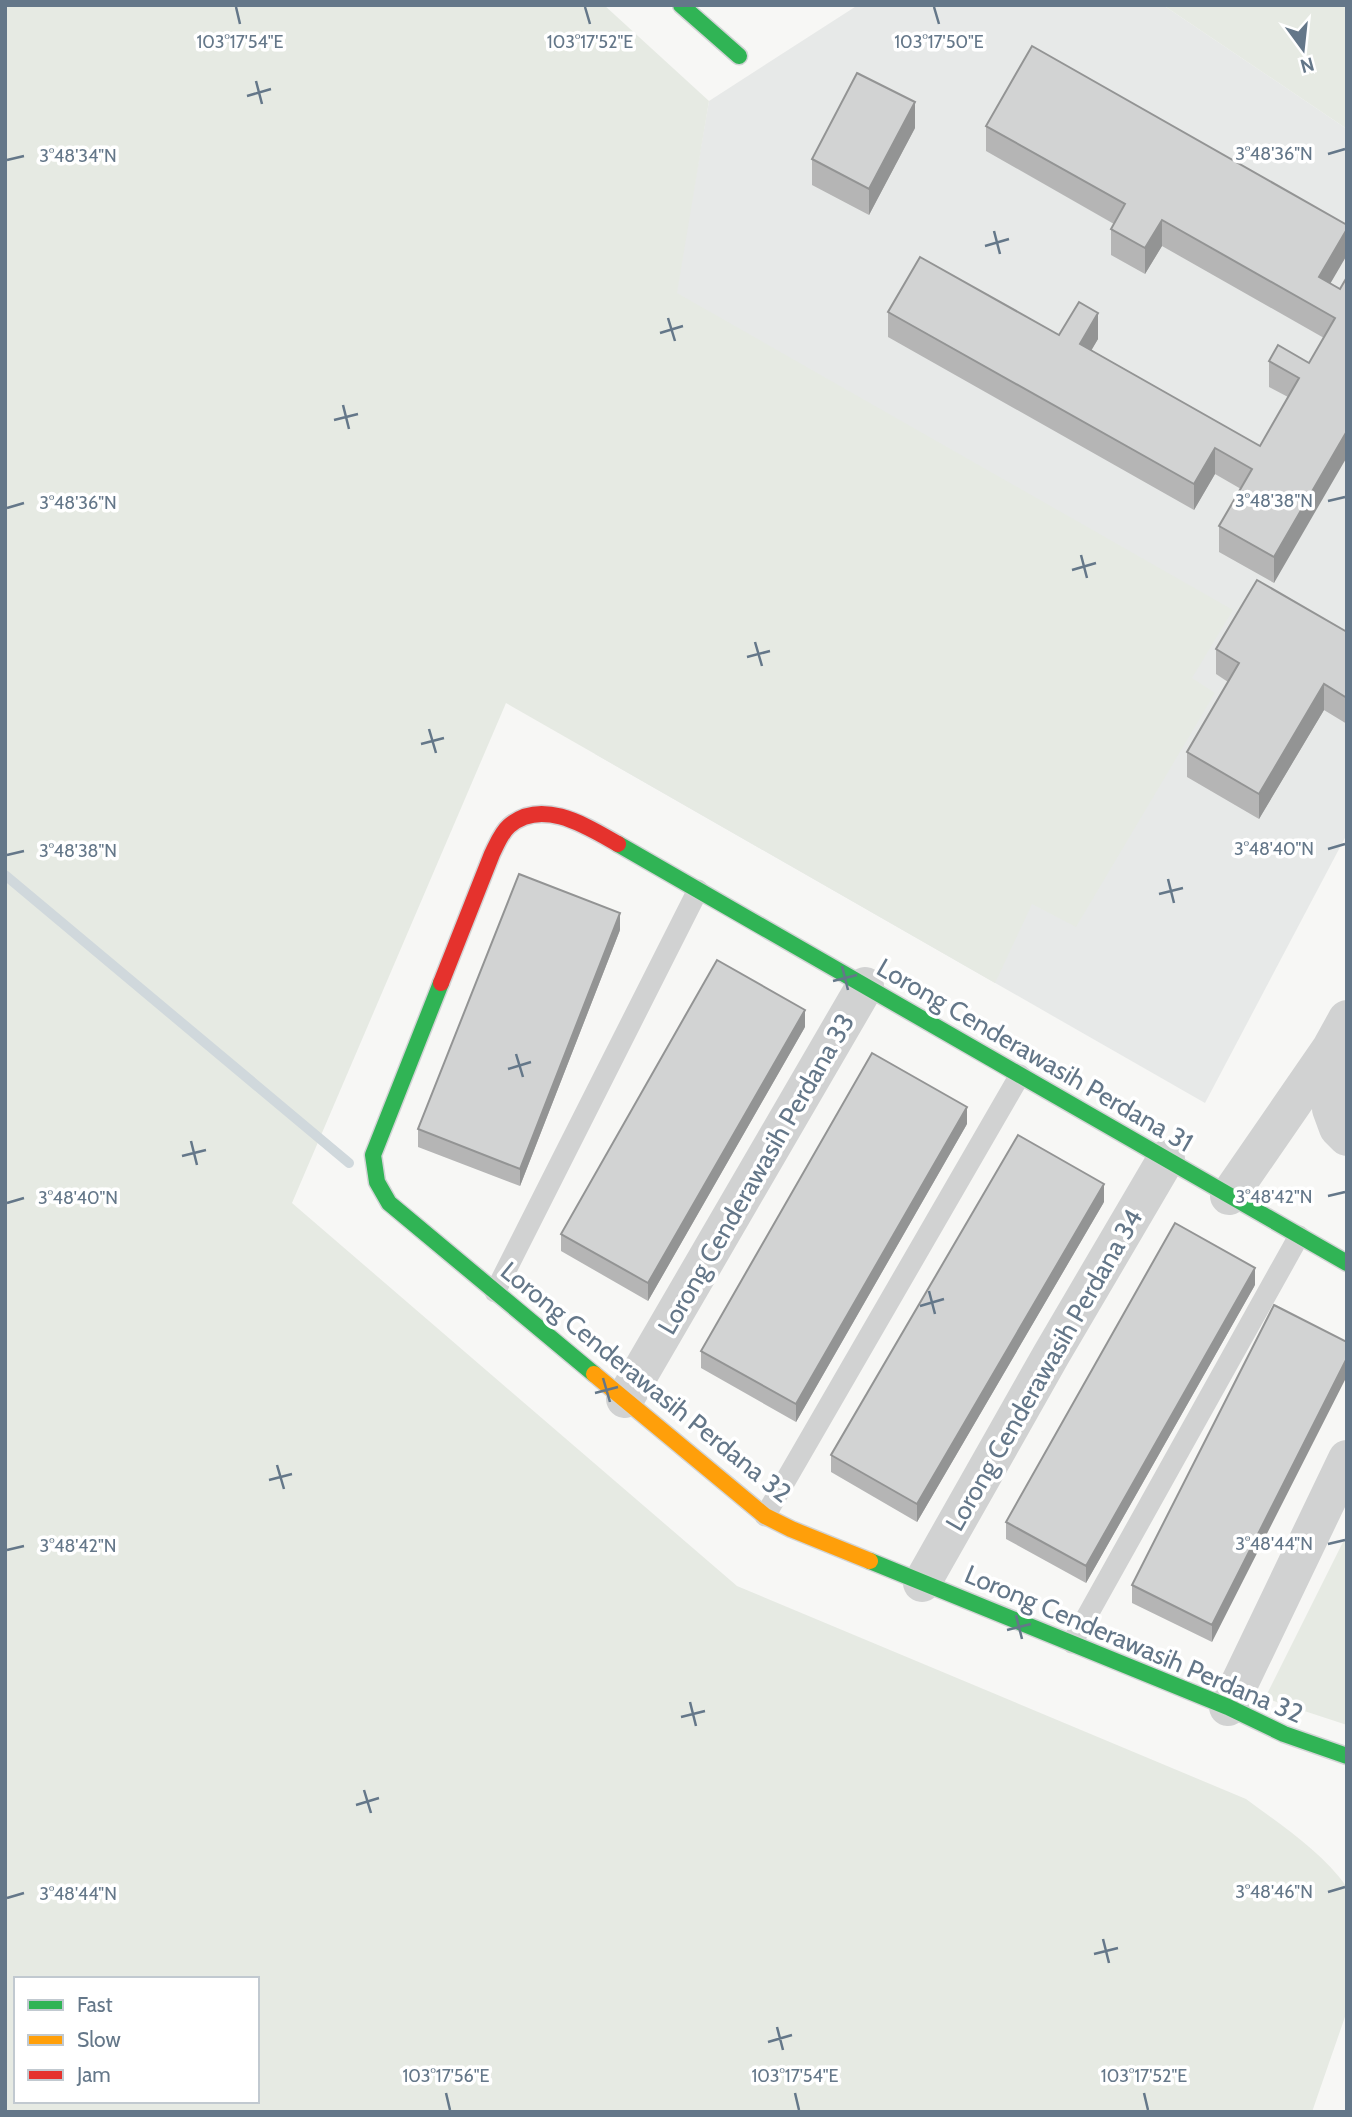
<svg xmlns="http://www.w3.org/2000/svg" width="1352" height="2117" font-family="Cabin,sans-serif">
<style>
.built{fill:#e7e9e8}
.green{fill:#e6eae3;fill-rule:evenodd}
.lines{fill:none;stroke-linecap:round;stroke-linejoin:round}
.stream{stroke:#d0d8dc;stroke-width:10}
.fast-casing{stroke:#d2d4d5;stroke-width:19}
.slow-casing{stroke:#d2d4d5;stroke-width:19}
.jam-casing{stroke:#d2d4d5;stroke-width:19}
.lane{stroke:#d1d2d2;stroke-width:21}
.street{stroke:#d1d2d2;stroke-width:38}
.fast{stroke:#30b455;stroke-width:16}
.slow{stroke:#ff9f0a;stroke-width:16}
.jam{stroke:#e5322d;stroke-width:16}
.wall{fill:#b5b5b5}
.shaded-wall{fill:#939494}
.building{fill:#d2d3d3;stroke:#939494;stroke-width:2}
.ticks{fill:none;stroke:#647789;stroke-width:2.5}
.labels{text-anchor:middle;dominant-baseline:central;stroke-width:7;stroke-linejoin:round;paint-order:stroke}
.street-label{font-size:26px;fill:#647789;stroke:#fff}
.ticks-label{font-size:18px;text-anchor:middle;fill:#647789;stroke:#fff;stroke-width:7;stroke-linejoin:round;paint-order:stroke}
</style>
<rect width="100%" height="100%" fill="#f7f7f5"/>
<path class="built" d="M858 5H1163L1347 129V834L1205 1103 595 754 709 101Z"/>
<path class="green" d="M5 5H604L709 101 677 293 1233 610 1192 678 1215 693 1076 927 1032 904 995 983 506 703 292 1203 737 1586 1246 1799C1281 1825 1321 1851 1347 1887V2011L1312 2112H5ZM16 1979H257V2101H16Z
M1163 5H1347V129Z
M1347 1534V1725L1265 1698Z"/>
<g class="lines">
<path class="stream" d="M5 875 349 1163"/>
<g class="fast-casing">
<path id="fast" d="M681 5 739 56
M618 844 1347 1263
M441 983 373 1155 377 1182 389 1203 594 1374
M870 1561 1228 1707 1284 1734 1347 1756"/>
</g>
<g class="slow-casing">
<path id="slow" d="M594 1374 765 1516 791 1529 870 1561"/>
</g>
<g class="jam-casing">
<path id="jam" d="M441 983 492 854C497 844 501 833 509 826 542 797 588 827 618 844"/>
</g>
<path class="lane" d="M495 1292 698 890
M765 1516 1020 1075
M1072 1643 1299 1236"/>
<path class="street" d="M1347 1019 1331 1048V1109L1338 1128 1347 1137
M1229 1196 1331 1048
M625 1399 865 986
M922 1583 1051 1355 1166 1159
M1228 1707 1347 1459"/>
<use href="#fast" class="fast"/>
<use href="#slow" class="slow"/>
<use href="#jam" class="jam"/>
</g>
<path class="wall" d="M986 126 1330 283 1340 289 1347 277 1274 583 1219 552V526L1241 489 1215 474 1194 510 888 337V312L1059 335 1098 339 1091 350 1260 446 1288 397 1269 387V361L1309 363 1324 338 1162 246 1145 274 1111 255V229L1114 224 986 151Z
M915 128 869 215 812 185V159Z
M1347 632V724L1324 710 1259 819 1187 777V752L1228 682 1216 674V649Z
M620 930 520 1186 418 1147V1129Z
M805 1027 648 1301 561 1251V1234Z
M967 1124 796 1422 701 1368V1351Z
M1104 1202 917 1522 831 1472V1455Z
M1255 1285 1086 1583 1006 1539V1522Z
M1274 1305 1212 1642 1132 1603V1585Z"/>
<path class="shaded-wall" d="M915 102V128L869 215V189Z
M1162 220V246L1145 274V248Z
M1347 229V255L1319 303V277Z
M1098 313V339L1080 370V344Z
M1347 431V457L1274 583V557Z
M1215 448V474L1194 510V484Z
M1324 684V710L1259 819V794Z
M620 913V930L520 1186V1169Z
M805 1010V1027L648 1301V1283Z
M967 1107V1124L796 1422V1404Z
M1104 1184V1202L917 1522V1504Z
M1255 1268V1285L1086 1583V1566Z
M1347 1358V1376L1212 1642V1625Z"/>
<path class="building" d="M1032 46 1347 225V229L1319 277 1340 289 1347 277V431L1274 557 1219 526 1252 469 1215 448 1194 484 888 312 920 257 1059 335 1079 302 1098 313 1080 344 1260 446 1299 378 1269 361 1278 345 1309 363 1335 318 1162 220 1145 248 1111 229 1125 204 986 126Z
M857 73 915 102 869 189 812 159Z
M1257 580 1347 632V698L1324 684 1259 794 1187 752 1239 663 1216 649Z
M519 874 620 913 520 1169 418 1129Z
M717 960 805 1010 648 1283 561 1234Z
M872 1053 967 1107 796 1404 701 1351Z
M1018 1135 1104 1184 917 1504 831 1455Z
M1175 1223 1255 1268 1086 1566 1006 1522Z
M1274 1305 1347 1342V1358L1212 1625 1132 1585Z"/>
<path class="ticks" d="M236 7 240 24M585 7 590 24M934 7 939 24M256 81 262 104M247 96 271 89M1328 154 1345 149M7 160 24 156M994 231 1000 254M985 246 1009 239M668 318 675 341M660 333 683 326M343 405 349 429M334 420 358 414M1328 501 1345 497M7 508 24 503M1081 555 1087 578M1072 570 1096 563M755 642 762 666M747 657 770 651M429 729 436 753M421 744 444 738M1328 849 1345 844M7 855 24 851M1168 879 1174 903M1159 894 1183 888M842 966 848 990M833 981 857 975M516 1054 523 1077M508 1069 531 1062M191 1141 197 1165M182 1156 206 1150M1328 1196 1345 1192M7 1203 24 1198M929 1291 935 1314M920 1306 944 1299M603 1378 610 1402M595 1393 618 1387M277 1465 284 1489M269 1480 292 1474M1328 1544 1345 1540M7 1550 24 1546M1016 1615 1022 1639M1007 1630 1031 1624M690 1702 696 1726M681 1717 705 1711M364 1790 371 1813M356 1805 379 1798M1328 1892 1345 1887M7 1898 24 1893M1103 1939 1109 1963M1094 1954 1118 1948M777 2027 783 2050M768 2042 792 2035M446 2093 450 2110M795 2093 799 2110M1144 2093 1148 2110"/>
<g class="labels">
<g class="street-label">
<text transform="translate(1035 1055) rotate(30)">Lorong Cenderawasih Perdana 31</text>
<text transform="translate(756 1174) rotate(-60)">Lorong Cenderawasih Perdana 33</text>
<text transform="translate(1044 1370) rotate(-60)">Lorong Cenderawasih Perdana 34</text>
<text transform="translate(646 1382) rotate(39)">Lorong Cenderawasih Perdana 32</text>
<text transform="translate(1134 1644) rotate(23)">Lorong Cenderawasih Perdana 32</text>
</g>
</g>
<g class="ticks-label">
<text x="240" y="48">103°17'54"E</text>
<text x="590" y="48">103°17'52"E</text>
<text x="939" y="48">103°17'50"E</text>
<text x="1274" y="160">3°48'36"N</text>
<text x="78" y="162">3°48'34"N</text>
<text x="1274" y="507">3°48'38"N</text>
<text x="78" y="509">3°48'36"N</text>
<text x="1274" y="855">3°48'40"N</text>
<text x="78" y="857">3°48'38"N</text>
<text x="1274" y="1203">3°48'42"N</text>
<text x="78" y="1204">3°48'40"N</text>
<text x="1274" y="1550">3°48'44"N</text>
<text x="78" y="1552">3°48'42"N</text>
<text x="1274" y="1898">3°48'46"N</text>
<text x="78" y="1900">3°48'44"N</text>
<text x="446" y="2082">103°17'56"E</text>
<text x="795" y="2082">103°17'54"E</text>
<text x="1144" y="2082">103°17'52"E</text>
</g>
<rect width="1352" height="2117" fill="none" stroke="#647789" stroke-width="14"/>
<rect x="14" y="1977" width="245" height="126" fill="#ffffff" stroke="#c1c9d0" stroke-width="2"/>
<rect x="28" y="2000" width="35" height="10" fill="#30b455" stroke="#c1c9d0" stroke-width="2"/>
<text x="77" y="2012" font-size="21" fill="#647789">Fast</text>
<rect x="28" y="2035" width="35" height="10" fill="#ff9f0a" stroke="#c1c9d0" stroke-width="2"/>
<text x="77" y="2047" font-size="21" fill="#647789">Slow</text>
<rect x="28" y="2070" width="35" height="10" fill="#e5322d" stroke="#c1c9d0" stroke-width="2"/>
<text x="77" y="2082" font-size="21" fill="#647789">Jam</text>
<g transform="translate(1303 49) rotate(165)" stroke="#ffffff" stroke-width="5" paint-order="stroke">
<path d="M0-5L12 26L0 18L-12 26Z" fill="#647789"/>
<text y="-10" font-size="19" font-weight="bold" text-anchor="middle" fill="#647789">N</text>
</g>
</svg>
